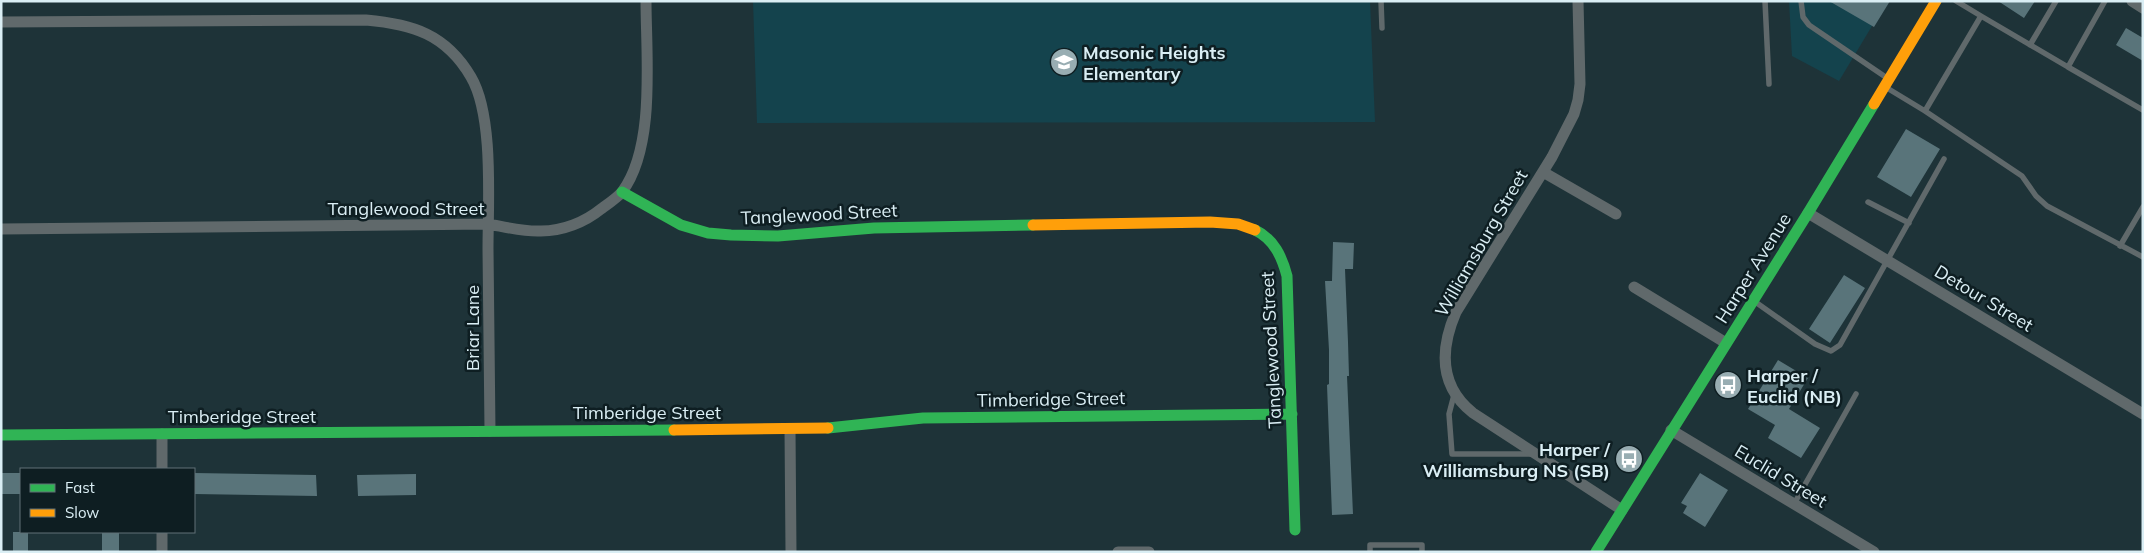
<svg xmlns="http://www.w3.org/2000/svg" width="2144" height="553" font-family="Mulish,sans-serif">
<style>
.built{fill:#14434d}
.building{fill:#59747a}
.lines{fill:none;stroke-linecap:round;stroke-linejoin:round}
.lane{stroke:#60696b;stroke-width:5.5}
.street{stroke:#60696b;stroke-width:11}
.fast{stroke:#30b455;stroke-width:11}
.slow{stroke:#ff9f0a;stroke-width:11}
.labels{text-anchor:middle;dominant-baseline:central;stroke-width:5;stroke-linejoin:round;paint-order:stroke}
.poi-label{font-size:18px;font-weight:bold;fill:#daeef4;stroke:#0e1e22;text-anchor:start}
.street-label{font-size:18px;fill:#daeef4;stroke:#0e1e22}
</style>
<rect width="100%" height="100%" fill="#1e3338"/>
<path class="built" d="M753 1H1370L1375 122 757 123Z
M1789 1H1887L1839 81 1792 56Z"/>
<path class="building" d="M1829 1H1890L1874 27Z
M1998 1H2035L2024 18Z
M2126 28 2143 38V61L2116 45Z
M1906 129 1940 149 1911 197 1877 177Z
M1333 242 1354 243 1353 269H1345L1348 342 1349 376H1347L1353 514 1332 515 1327 385 1329 384V350L1325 281H1332Z
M1844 275 1865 288 1830 343 1809 329Z
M1778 360 1808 378 1789 409 1820 428 1801 458 1768 438 1775 425 1748 409Z
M1 473H21V494H1Z
M194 473 316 475 317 496 194 494Z
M1700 473 1728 490 1705 527 1683 513 1687 506 1681 503Z
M416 474V495L358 496 357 475Z
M13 532H28V552H13Z
M102 532H119V552H102Z"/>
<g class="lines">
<path class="lane" d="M1381 1 1382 28
M1765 1 1769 84
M1801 1 1803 17 1809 25 1887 78
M1981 16 2068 67 2105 1
M2030 45 2056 1
M2068 67 2143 110
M1887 88 1925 111 1981 16 1956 1
M1925 111 2022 176 2036 196 2047 206 2143 257
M1868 202 1909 223
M2120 246 2143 207
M1754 301 1815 344 1831 351 1840 345 1944 159
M1454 395 1449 414 1452 454H1531
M1794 504 1856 394
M1370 552V545H1422V552"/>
<path class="street" d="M1578 1 1580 84 1578 100 1574 114 1552 157 1456 312C1440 349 1439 386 1473 413L1622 510
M2132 1 2143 8
M1 22 366 20C412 24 446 34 471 77 494 116 488 202 488 249 489 310 489 370 490 431
M1543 172 1616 214
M1808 213 2143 414
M1 229 488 224C505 227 524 232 541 231 563 231 585 222 601 209 608 204 617 198 622 192 656 147 646 55 646 1
M1634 287 1726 343
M790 429 791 552
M1671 430 1874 552
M162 434V469
M162 532V552
M1118 552H1149"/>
<path class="fast" d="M622 192 681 225 708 233 731 235 778 236 874 228 1033 225
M1255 230C1274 239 1282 257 1287 276L1295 530
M828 428 923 418 1292 414
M1 435 674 430
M1596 552 1808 213 1874 104"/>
<path class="slow" d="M1874 104 1936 1
M1033 225 1210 222 1238 224 1255 230
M674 430 828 428"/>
</g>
<defs>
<g id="school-disc" transform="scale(1.4375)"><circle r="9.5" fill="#98adb2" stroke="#0e1e22"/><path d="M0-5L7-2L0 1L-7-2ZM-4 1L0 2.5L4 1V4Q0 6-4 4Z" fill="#fff"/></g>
<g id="bus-disc" transform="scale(1.4375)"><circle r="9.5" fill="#98adb2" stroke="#0e1e22"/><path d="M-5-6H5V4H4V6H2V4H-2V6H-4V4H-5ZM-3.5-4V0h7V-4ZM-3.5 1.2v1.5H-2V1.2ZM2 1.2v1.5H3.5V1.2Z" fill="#fff"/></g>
</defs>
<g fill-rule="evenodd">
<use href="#school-disc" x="1064" y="62"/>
<use href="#bus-disc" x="1728" y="385"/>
<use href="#bus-disc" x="1629" y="459"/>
</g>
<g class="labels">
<g class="poi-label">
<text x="1083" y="52">Masonic Heights<tspan x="1083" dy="21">Elementary</tspan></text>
<text x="1747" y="375">Harper /<tspan x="1747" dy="21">Euclid (NB)</tspan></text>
<text x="1610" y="449" text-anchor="end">Harper /<tspan x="1610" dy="21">Williamsburg NS (SB)</tspan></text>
</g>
<g class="street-label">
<text x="406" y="208">Tanglewood Street</text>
<text transform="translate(819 214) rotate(-3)">Tanglewood Street</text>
<text transform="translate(1481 243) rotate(-60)">Williamsburg Street</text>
<text transform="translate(1753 268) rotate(-58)">Harper Avenue</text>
<text transform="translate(1984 298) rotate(31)">Detour Street</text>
<text transform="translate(472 328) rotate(-90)">Briar Lane</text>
<text transform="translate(1271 350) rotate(-93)">Tanglewood Street</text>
<text transform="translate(1051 399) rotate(-1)">Timberidge Street</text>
<text x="647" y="412">Timberidge Street</text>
<text x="242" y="416">Timberidge Street</text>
<text transform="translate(1781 476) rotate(31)">Euclid Street</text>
</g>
</g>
<rect width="2144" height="553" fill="none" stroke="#daeef4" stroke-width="5"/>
<rect x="20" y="468" width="175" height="65" fill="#0e1e22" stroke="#607176"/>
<rect x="30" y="484" width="25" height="8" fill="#30b455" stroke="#607176"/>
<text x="65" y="493" font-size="15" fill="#daeef4">Fast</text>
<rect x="30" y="509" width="25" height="8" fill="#ff9f0a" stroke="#607176"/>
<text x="65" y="518" font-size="15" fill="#daeef4">Slow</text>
</svg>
